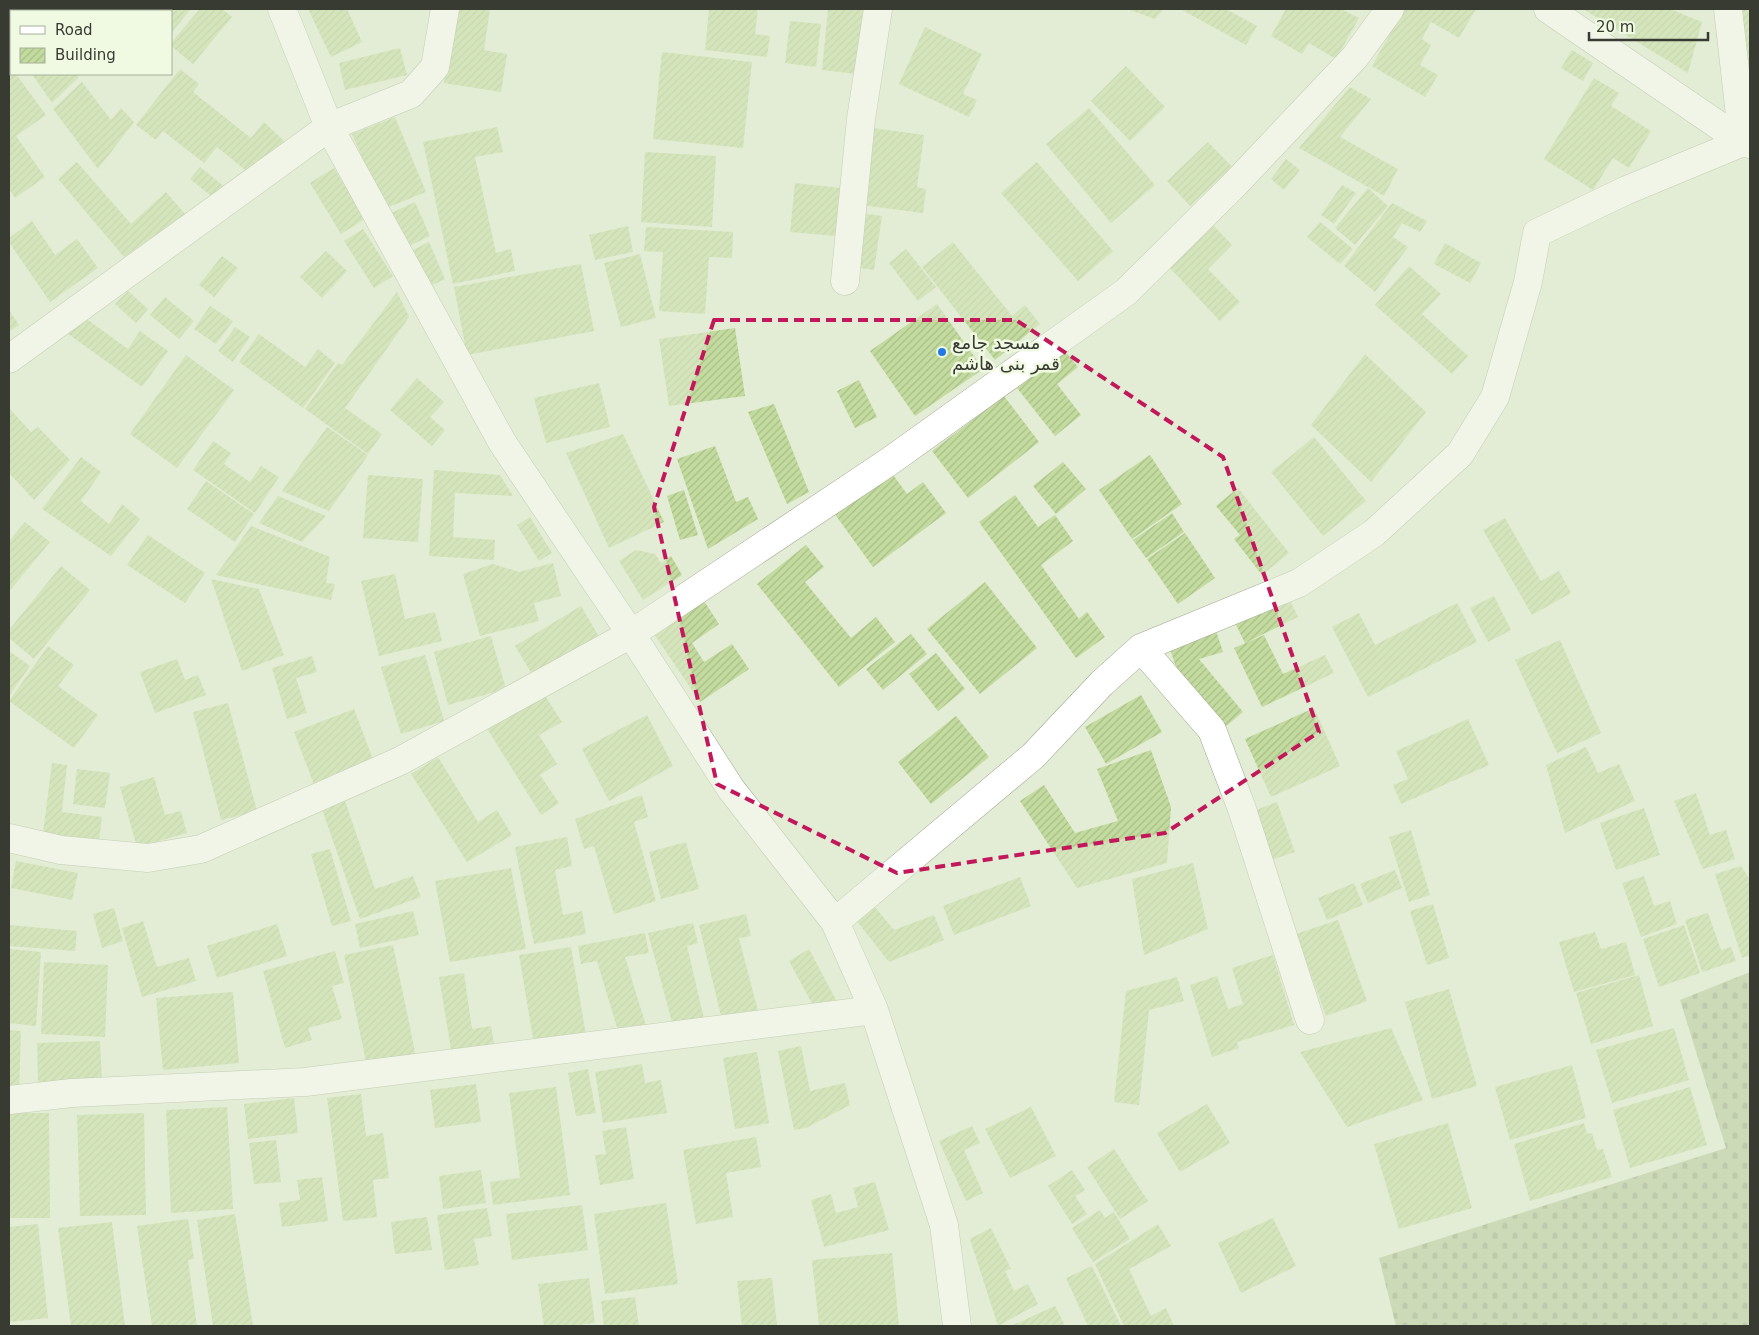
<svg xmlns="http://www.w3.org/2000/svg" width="1759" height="1335" font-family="'DejaVu Sans',Cairo,sans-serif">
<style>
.cemetery{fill:url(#cemetery-stones)}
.building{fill:url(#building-hatch)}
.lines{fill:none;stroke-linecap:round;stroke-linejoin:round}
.minor-casing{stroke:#9ea790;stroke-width:29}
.minor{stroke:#fff;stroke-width:28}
.marked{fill:none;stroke:#c2185b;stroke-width:4;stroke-dasharray:10 6;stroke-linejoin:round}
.poi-dot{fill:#247ae4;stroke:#f0fae2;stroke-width:2}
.labels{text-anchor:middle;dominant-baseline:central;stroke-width:5;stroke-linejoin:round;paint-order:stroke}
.poi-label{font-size:18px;fill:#383b32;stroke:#f0fae2;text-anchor:start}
</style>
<defs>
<pattern id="cemetery-stones" width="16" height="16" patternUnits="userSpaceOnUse" patternTransform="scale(1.25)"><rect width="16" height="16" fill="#b2c398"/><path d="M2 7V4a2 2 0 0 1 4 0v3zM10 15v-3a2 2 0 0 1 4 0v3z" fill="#92a07d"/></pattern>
<pattern id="building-hatch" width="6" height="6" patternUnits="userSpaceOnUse" patternTransform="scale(1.25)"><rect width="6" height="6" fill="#c3db9e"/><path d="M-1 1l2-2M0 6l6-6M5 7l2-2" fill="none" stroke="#a8bd89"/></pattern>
</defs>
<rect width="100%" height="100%" fill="#e3ecd4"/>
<path class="cemetery" d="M1750 972V1326H1396L1379 1258 1726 1148 1680 1000Z"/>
<path class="building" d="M141 9H191L171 33V11H139Z
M200 9H222L232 17 193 64 171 46V43Z
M308 9H347L362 42 331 57Z
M456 9H490L484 50 507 54 501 92 444 83Z
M709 9H758L755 34 770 36 767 57 705 50Z
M828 9H863L856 74 822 70Z
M1127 9H1164L1155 19Z
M1180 9H1226L1257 26 1246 45Z
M1286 9H1341L1359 18 1336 59 1309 43 1302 54 1271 36Z
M1404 9H1476L1459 38 1431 22 1422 39 1431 45 1420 65 1438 75 1425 97 1372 66Z
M1583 9H1670L1702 22 1688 73Z
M1741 9H1750V112Z
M790 21 821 24 816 67 785 63Z
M925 27 982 54 963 94 977 100 969 117 899 84Z
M400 48 407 75 345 90 339 63Z
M1572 50 1593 63 1583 81 1561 68Z
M662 52 752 62 743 148 653 139Z
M9 63 11 67V74H16L46 115 16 136 45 177 15 198 9 189Z
M1126 66 1165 107 1130 141 1091 101Z
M180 69 199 84 193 92 251 138 264 122 285 142 249 173 217 147 204 163 163 131 156 140 136 125Z
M32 74H76L79 77 52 103Z
M1594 78 1619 93 1611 106 1651 131 1629 168 1613 158 1593 190 1544 159Z
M82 82 111 120 121 108 134 122 98 169 53 109Z
M1350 87 1371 99 1340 137 1398 169 1384 196 1299 148Z
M1089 108 1155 185 1111 223 1046 144Z
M395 117 426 192 384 209 352 134Z
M497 127 503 152 475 157 496 253 511 249 515 271 453 284 423 142Z
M872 128 924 135 917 187 926 189 923 213 861 205Z
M1208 142 1232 167 1190 206 1167 181Z
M645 152 716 156 712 227 641 222Z
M1286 159 1300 170 1284 190 1271 179Z
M77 162 131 224 166 192 185 214 124 257 58 179Z
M1037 162 1113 251 1078 281 1001 193Z
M200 167 225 187 215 199 190 179Z
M334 168 365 219 341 234 310 183Z
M795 183 841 188 836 236 790 232Z
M1342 185 1356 193 1334 224 1321 215Z
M1368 188 1388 206 1355 245 1335 228Z
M415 202 430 236 405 248 389 214Z
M1392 203 1427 221 1420 232 1402 223 1393 237 1408 247 1375 292 1344 266Z
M861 213 882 216 874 270 854 267Z
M32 221 55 255 77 239 98 268 50 302 9 242V238Z
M1320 222 1353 249 1340 264 1307 237Z
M628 226 633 252 595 260 589 235Z
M1214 226 1232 245 1208 269 1240 302 1220 321 1170 268Z
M646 227 733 232 732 258 709 257 705 314 659 311 663 252 644 251Z
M363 229 393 276 374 288 344 241Z
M429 242 445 279 428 287 411 251Z
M953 242 1012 316 1025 305 1040 324 995 360 922 267Z
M1445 243 1481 263 1470 283 1434 264Z
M906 249 936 287 918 301 889 263Z
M326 251 347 271 322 298 300 277Z
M640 254 656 318 621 327 604 263Z
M222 256 238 268 214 297 199 285Z
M581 264 594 331 467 355 454 287Z
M1409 266 1441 294 1422 314 1468 356 1452 374 1375 305Z
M128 291 148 309 136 323 115 304Z
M397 292 409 317 345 408 382 434 368 454 305 409 338 363 342 365Z
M165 297 194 321 179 339 150 315Z
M937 304 983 369 915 416 870 351Z
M210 306 233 321 216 344 194 329Z
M9 310 19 325 9 332Z
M77 312 128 349 140 331 168 351 142 387 64 331Z
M235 327 250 337 233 362 218 351Z
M735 328 745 396 669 406 659 339Z
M259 334 305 367 318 349 335 363 303 408 239 362Z
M1060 345 1078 367 1057 384 1081 415 1055 436 1013 383Z
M1365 354 1426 412 1371 482 1311 425Z
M186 355 234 390 177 468 130 434Z
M417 378 444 402 430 417 445 430 432 446 390 410Z
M859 380 877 417 855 428 837 391Z
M599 383 610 427 546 443 534 398Z
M1004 396 1039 442 968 498 932 451Z
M774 404 809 492 787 504 748 412Z
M9 408 31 432 38 427 70 460 34 500 9 473Z
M327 427 368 455 329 511 282 491Z
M623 434 664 522 609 548 566 453Z
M1314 437 1366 501 1323 536 1271 472Z
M213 441 231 453 224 464 250 482 261 466 279 477 255 513 193 470Z
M715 446 736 502 748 497 758 519 708 549 677 459Z
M1150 455 1182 504 1132 539 1099 490Z
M81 457 101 472 81 501 109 524 122 504 140 519 111 556 42 509Z
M1063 462 1086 489 1056 514 1033 486Z
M434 470 500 475 513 496 455 493 453 537 495 540 494 560 429 556Z
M891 472 907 494 923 482 946 513 873 567 834 513Z
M368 475 423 479 418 542 363 538Z
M206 481 254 514 235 542 187 509Z
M1238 488 1289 553 1262 575 1234 539 1240 535 1216 506Z
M684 490 698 535 680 540 667 496Z
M1015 495 1038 527 1055 515 1073 541 1041 565 1079 619 1087 612 1105 637 1076 658 979 522Z
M278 496 326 516 302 542 259 523Z
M1172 513 1184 532 1146 558 1133 540Z
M530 517 552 553 539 561 517 525Z
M1505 518 1541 581 1559 571 1571 593 1532 615 1483 530Z
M25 522 50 542 11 589 9 588V541Z
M251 526 330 557 326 583 335 584 331 600 216 575Z
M1185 533 1215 578 1178 604 1147 559Z
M148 535 205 573 185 603 127 565Z
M806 545 824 567 805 582 851 638 876 617 895 642 839 687 757 584Z
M636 550 655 554 661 563 671 556 682 575 643 600 619 561Z
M553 563 561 596 534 603 539 621 480 636 463 574 493 564 519 572Z
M61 566 90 590 34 659 9 638V630Z
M395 574 405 619 435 612 442 641 379 656 361 581Z
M211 579 259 589 284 655 242 671Z
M985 582 1037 648 980 694 927 629Z
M1288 596 1298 617 1245 643 1234 621Z
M1494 596 1511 630 1488 642 1470 608Z
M704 601 719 624 692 643 704 662 732 644 749 669 700 702 654 634Z
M1457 603 1477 642 1368 697 1332 627 1359 613 1375 645Z
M581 606 601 640 535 679 515 646Z
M1215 628 1223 652 1199 659 1243 712 1225 727 1176 667 1168 643Z
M911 634 927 654 883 690 866 669Z
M1264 635 1283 674 1325 655 1334 673 1262 707 1234 648Z
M491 636 506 689 448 705 434 652Z
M1560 640 1601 733 1557 753 1515 660Z
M48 646 74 665 58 686 98 715 74 748 9 701Z
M9 651 30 666 9 696Z
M936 653 965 689 938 711 909 674Z
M425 655 444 721 401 734 381 667Z
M312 656 317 672 296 678 307 713 287 719 272 668Z
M177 659 185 680 198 675 206 695 155 713 140 672Z
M542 691 562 722 539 735 557 764 540 775 559 803 541 815 486 727Z
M1141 695 1162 732 1106 764 1085 727Z
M228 703 257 811 221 820 193 712Z
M1314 708 1340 766 1271 797 1245 739Z
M354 709 375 765 315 787 294 732Z
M647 715 673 766 609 801 582 749Z
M956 716 989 757 931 804 898 762Z
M1468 719 1489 765 1401 804 1393 785 1408 779 1396 751Z
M1586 747 1598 773 1619 764 1635 801 1565 833 1546 765Z
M1151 750 1171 807 1167 863 1077 888 1020 801 1044 785 1075 833 1118 821 1097 769Z
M438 757 478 822 497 810 512 835 467 862 411 774Z
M52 763 67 765 62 812 102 817 99 840 43 833Z
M77 769 110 773 105 808 73 804Z
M154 777 165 815 181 811 187 833 137 847 120 787Z
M1696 793 1710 835 1726 830 1735 859 1703 869 1674 801Z
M642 795 648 817 634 822 656 901 614 914 594 846 584 849 575 819Z
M345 801 375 889 413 876 421 897 360 919 322 809Z
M1277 802 1295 852 1271 860 1253 811Z
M1644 808 1660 855 1616 870 1600 823Z
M1411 830 1430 895 1409 902 1389 837Z
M567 837 572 866 555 870 563 915 582 911 586 934 534 944 515 847Z
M686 842 699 889 661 899 649 852Z
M330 849 351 921 332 926 311 854Z
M16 861 78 873 72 900 11 888Z
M1193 863 1208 929 1144 955 1132 879Z
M1741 866 1750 880V955L1742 958 1715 874Z
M511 868 526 949 450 962 435 881Z
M1395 870 1402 888 1368 903 1360 884Z
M1644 876 1654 906 1670 901 1677 924 1641 937 1622 883Z
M1020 877 1031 906 954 935 943 906Z
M1354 883 1363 905 1327 920 1318 898Z
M1433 904 1449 958 1427 965 1410 911Z
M874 906 894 930 934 915 944 940 889 962 856 920Z
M114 908 123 941 102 948 93 914Z
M413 911 419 935 360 948 355 924Z
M1708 913 1721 950 1731 947 1736 961 1702 972 1685 920Z
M746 914 751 936 739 938 758 1011 722 1020 699 925Z
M1338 920 1367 1001 1326 1016 1296 934Z
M143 921 157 967 189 958 196 981 142 997 122 928Z
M693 923 698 943 687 946 705 1023 674 1030 648 933Z
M277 924 287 956 217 978 207 946Z
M9 925 77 931 75 951 9 946Z
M1684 925 1700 973 1659 987 1643 939Z
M1595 932 1601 949 1626 942 1635 975 1574 992 1559 942Z
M645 933 649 953 625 957 647 1029 619 1034 597 961 581 964 578 946Z
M393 945 416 1057 367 1067 344 955Z
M571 947 586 1035 534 1044 519 955Z
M9 949 41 952 36 1026 9 1023Z
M809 949 836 1000 816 1011 789 961Z
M335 951 344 983 332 986 342 1019 308 1028 312 1040 285 1048 263 971Z
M1273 955 1294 1025 1237 1042 1239 1048 1212 1057 1190 985 1217 976 1228 1009 1243 1004 1232 968Z
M44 962 108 965 105 1037 41 1034Z
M464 973 472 1029 491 1026 495 1050 452 1056 439 977Z
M1639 975 1653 1026 1591 1044 1576 993Z
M1177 977 1184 1001 1149 1010 1139 1105 1114 1102 1126 991Z
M1449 989 1477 1086 1432 1099 1405 1002Z
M233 992 239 1063 163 1070 156 998Z
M1391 1028 1423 1100 1347 1127 1300 1052Z
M1674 1028 1689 1080 1612 1103 1596 1050Z
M9 1030 21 1031 19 1092H9Z
M100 1041 102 1082 38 1084 37 1043Z
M801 1046 810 1091 845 1083 850 1105 806 1128 794 1130 778 1051Z
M757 1052 769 1123 735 1129 723 1058Z
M642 1064 645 1083 661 1080 667 1113 603 1123 595 1072Z
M1572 1065 1586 1118 1510 1140 1495 1087Z
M588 1069 596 1113 576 1116 568 1073Z
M476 1084 481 1122 435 1128 430 1090Z
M556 1087 570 1195 493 1205 490 1182 520 1178 509 1093Z
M1690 1087 1707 1145 1630 1168 1613 1110Z
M361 1094 366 1136 383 1133 389 1178 373 1180 377 1217 343 1221 327 1098Z
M294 1098 298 1133 248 1139 244 1104Z
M1207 1104 1230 1143 1180 1172 1157 1133Z
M227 1107 233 1209 171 1213 166 1110Z
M1031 1107 1056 1156 1010 1178 985 1129Z
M9 1113H49L50 1218H9Z
M144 1113 146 1215 80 1216 77 1115Z
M1448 1123 1472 1208 1399 1229 1374 1144Z
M1584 1123 1587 1134 1592 1133 1597 1150 1603 1149 1612 1177 1530 1201 1514 1144Z
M972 1126 980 1143 964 1150 983 1193 966 1201 939 1141Z
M626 1127 634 1179 600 1185 595 1155 606 1154 602 1131Z
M756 1137 761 1167 726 1173 733 1217 696 1224 683 1150Z
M276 1140 281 1182 254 1184 249 1143Z
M1114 1149 1148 1201 1120 1219 1087 1167Z
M481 1170 486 1203 443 1209 439 1176Z
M1072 1170 1085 1190 1075 1196 1087 1214 1072 1224 1048 1186Z
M322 1177 328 1221 282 1227 279 1203 300 1200 297 1180Z
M875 1182 889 1230 824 1247 811 1200 831 1194 836 1213 858 1207 853 1188Z
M666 1203 678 1284 605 1294 594 1214Z
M582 1205 588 1250 512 1260 506 1214Z
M487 1208 492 1236 474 1239 479 1265 445 1270 437 1215Z
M1100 1210 1105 1218 1114 1212 1130 1239 1093 1262 1072 1228Z
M235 1214 253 1326H213L197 1220Z
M427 1217 432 1250 395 1254 391 1222Z
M1273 1218 1296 1266 1241 1293 1218 1243Z
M188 1219 194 1259 188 1260 197 1326H152L137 1226Z
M112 1222 125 1326H71L58 1228Z
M38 1224 48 1318 9 1322V1227Z
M1158 1224 1171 1246 1129 1269 1151 1316 1166 1308 1174 1326H1124L1095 1264Z
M991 1228 1011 1269 1005 1271 1014 1291 1028 1284 1038 1304 998 1326 970 1239Z
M892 1253 899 1326H819L812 1260Z
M1092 1266 1121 1326H1088L1066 1278Z
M589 1278 595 1323 569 1326H544L538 1284Z
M772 1278 777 1326H742L737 1281Z
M635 1297 639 1326H604L601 1301Z
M1055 1306 1065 1326H1011Z"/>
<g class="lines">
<g class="minor-casing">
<path id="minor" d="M282 9 329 127 502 442 631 634 731 789 835 922 874 1010 944 1225 957 1326
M1548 9 1743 142 1750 144
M9 25 11 22
M845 281 861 119 878 9
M9 359 329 127 411 94 435 67 445 9
M1141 648 1212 730 1242 809 1310 1020
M9 838 61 850 148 858 201 849 400 761 631 634 890 461 1126 292 1235 184 1355 57 1390 9
M835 922 1033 756 1102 683 1141 648 1299 583 1374 533 1460 454 1495 397 1528 282 1537 233 1627 190 1743 142 1728 9
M9 1100 72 1093 305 1082 874 1010"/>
</g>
<use href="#minor" class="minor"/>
</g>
<path d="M0 0H1759V1335H0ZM714 320H1016L1223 457 1319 732 1165 833 897 873 717 784 654 507Z" fill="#e3ecd4" fill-opacity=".55" fill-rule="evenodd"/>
<path class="marked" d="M714 320H1016L1223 457 1319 732 1165 833 897 873 717 784 654 507Z"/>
<circle class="poi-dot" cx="942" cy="352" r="5"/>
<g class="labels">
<g class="poi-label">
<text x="952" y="342">مسجد جامع<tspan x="952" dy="21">قمر بنی هاشم</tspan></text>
</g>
</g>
<rect width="1759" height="1335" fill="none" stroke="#383b32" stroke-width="20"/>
<rect x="10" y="10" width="162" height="65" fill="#f0fae2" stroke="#a6ae9c"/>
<rect x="20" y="26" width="25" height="8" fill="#ffffff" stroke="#a6ae9c"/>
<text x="55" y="35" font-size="15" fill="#383b32">Road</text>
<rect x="20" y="48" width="25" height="15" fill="url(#building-hatch)" stroke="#a6ae9c"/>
<text x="55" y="60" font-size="15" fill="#383b32">Building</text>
<path d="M1589 32v8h119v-8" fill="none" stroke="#383b32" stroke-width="2.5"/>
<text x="1596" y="32" font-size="15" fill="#383b32" stroke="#f0fae2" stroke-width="4" paint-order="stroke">20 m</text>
</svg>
